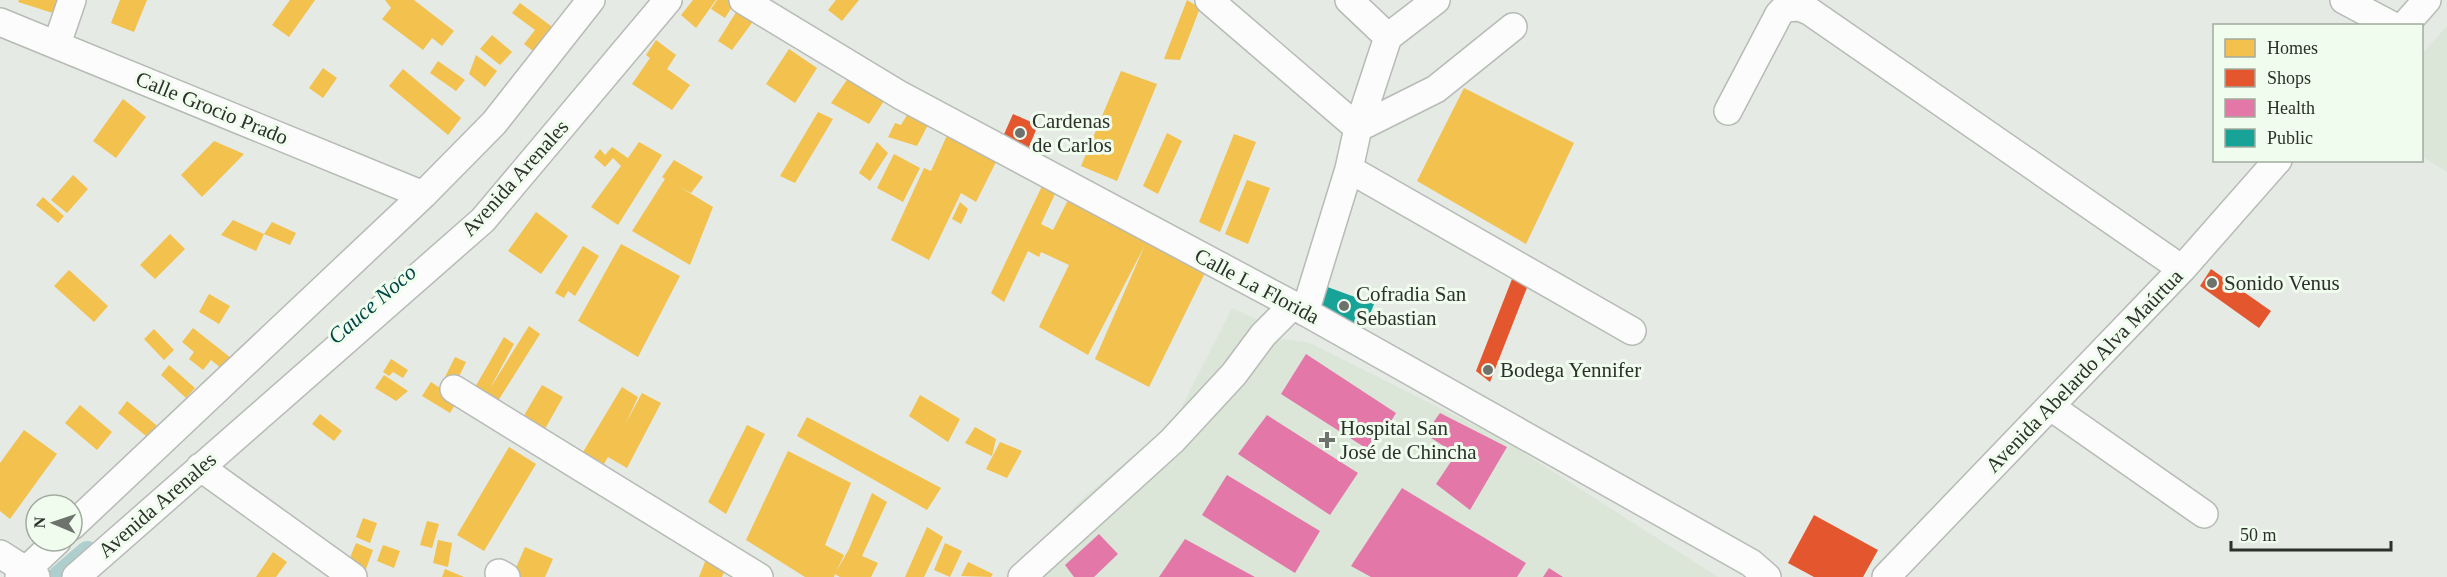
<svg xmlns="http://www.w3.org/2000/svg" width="2447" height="577" font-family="'Times New Roman',serif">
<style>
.built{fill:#dbe6d8}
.homes{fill:#f2c14e}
.shops{fill:#e4572e}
.health{fill:#e377a8}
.public{fill:#17a398}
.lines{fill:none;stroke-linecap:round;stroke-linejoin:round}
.canal{stroke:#afcfce;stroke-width:22}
.minor-casing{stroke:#b7bbb6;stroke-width:30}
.minor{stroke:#fbfcfb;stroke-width:27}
.poi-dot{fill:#6d726c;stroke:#f0fced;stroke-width:2}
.labels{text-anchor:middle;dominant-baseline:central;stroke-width:6;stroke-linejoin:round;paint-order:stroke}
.street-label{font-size:21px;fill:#2c312b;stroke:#f0fced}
.poi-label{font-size:21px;fill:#2c312b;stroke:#f0fced;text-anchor:start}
.water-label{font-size:22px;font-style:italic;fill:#004647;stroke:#f0fced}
</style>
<rect width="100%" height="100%" fill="#e5eae4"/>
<path class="built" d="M2447 26V172L2422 156V54Z
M1232 308 1264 323 1277 338 1310 343 1486 431 1516 448 1718 577H1008L1081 500 1175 420Z"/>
<path class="homes" d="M19 0H60L56 14 18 2Z
M120 0H147L134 32 111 23Z
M290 0H315L289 37 272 25Z
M385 0H414L454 31 442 46 432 38 423 50 382 19 391 8Z
M693 0H716L696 28 681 15Z
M717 0H731L735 2 725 18 711 9Z
M836 0H859L842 21 828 10Z
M1187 0 1200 8 1180 60 1164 59Z
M520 3 555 29 537 54 524 44 535 30 512 13Z
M740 6 757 16 732 50 718 41Z
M492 35 512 52 500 65 480 49Z
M656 40 676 55 667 69 690 85 672 110 632 84 650 58 646 55Z
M789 49 817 68 795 103 766 84Z
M476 55 497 71 485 87 469 74Z
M438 61 465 80 456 91 430 73Z
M323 68 337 78 323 98 309 88Z
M403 69 461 118 448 135 389 86Z
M1121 71 1157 84 1117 181 1081 166Z
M851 74 889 93 869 124 831 103Z
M1464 88 1574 143 1526 244 1417 181Z
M123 99 146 117 116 158 93 141Z
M910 110 931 119 917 146 888 137 895 123 901 125Z
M818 112 833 119 795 183 780 176Z
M948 133 982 150 980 154 997 160 976 202 961 193 929 260 891 240 924 168 931 171Z
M1167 133 1182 141 1158 194 1143 186Z
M1234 134 1256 142 1220 232 1199 222Z
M214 141 244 154 202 197 181 175Z
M639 142 662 155 618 225 591 207 621 166 613 158 605 167 594 157 600 149 605 155 612 147 628 158Z
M877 142 888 153 870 181 859 173Z
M894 154 920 168 903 202 877 188Z
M674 160 703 177 691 193 678 186 713 207 690 265 632 231 665 179 662 177Z
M73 175 88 189 67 213 51 200Z
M1247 180 1270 188 1248 244 1225 234Z
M1042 186 1055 194 1041 224 1053 230 1069 198 1148 238 1205 273 1149 387 1095 359 1145 245 1088 355 1039 327 1069 265 1041 252 1039 257 1028 251 1004 302 991 293Z
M43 197 64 216 58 223 36 205Z
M960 202 968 209 961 224 952 219Z
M536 212 568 236 541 274 508 251Z
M233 220 264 234 256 251 221 235Z
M272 222 296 233 290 245 264 234Z
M170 234 185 249 155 279 140 265Z
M621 244 680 276 638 357 578 321Z
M583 246 599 256 575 296 568 291 564 298 555 293Z
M69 270 108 306 94 322 54 286Z
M209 294 230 306 219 324 199 312Z
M529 326 540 334 493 409 470 396 504 337 514 344 489 390Z
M193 328 231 358 222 369 211 360 203 370 189 359 194 352 182 342Z
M154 329 174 350 164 360 144 339Z
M455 357 466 362 456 383 445 377Z
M391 359 408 370 403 378 393 372 389 376 383 372Z
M169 365 195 388 186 398 161 375Z
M384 375 408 391 396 401 375 388Z
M431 382 458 400 450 413 422 396Z
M542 385 563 397 541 436 519 424Z
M622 387 638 397 626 423 642 393 661 403 627 468 608 457 604 464 583 452Z
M920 395 960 419 948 442 909 416Z
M127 401 161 429 152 441 118 413Z
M80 405 112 432 97 450 65 423Z
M320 414 342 431 334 441 312 424Z
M807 417 941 488 927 510 797 436Z
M747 425 765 434 726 514 708 502Z
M975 427 996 439 992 456 965 443Z
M24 430 57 454 10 519 0 511V463Z
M1000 442 1022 451 1007 478 986 469Z
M509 447 536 464 484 551 457 535Z
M788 451 851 483 825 545 844 555 836 572 849 549 872 493 887 502 862 556 878 563 871 577H840L835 574 834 577H805L746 540Z
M363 518 377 523 370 543 356 537Z
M427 521 439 524 432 548 420 545Z
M927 527 943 537 924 577H905Z
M438 540 452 543 448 567 433 563Z
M356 543 373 550 363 577 347 565Z
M945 543 962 551 950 577 934 570Z
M383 545 400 551 394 568 377 561Z
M525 547 553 559 545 577H512Z
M273 552 287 562 276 577H256Z
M706 559 724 572 722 577H699Z
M968 562 993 574 991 577 961 576Z
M445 569 464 577H442Z"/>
<path class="shops" d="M1013 114 1038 125 1027 152 1001 141Z
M2211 269 2271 311 2259 328 2200 286Z
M1512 279 1528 285 1490 382 1476 371Z
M1814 515 1878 550 1863 577H1814L1788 563Z"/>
<path class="health" d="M1306 354 1396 413 1372 452 1281 394Z
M1440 413 1507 447 1470 510 1436 484 1456 454 1425 434Z
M1267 415 1358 473 1330 515 1238 454Z
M1227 475 1320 531 1295 573 1202 515Z
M1402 488 1526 563 1517 577H1371L1351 566Z
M1099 534 1118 554 1094 577H1074L1065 565Z
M1185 539 1255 577H1159Z
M1549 568 1563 577H1543Z"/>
<path class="public" d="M1322 285 1374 304 1365 327 1313 308Z"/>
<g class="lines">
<path class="canal" d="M58 577 87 552"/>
<g class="minor-casing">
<path id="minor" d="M743 0 900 95 1293 305 1751 563 1767 577
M1209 0 1358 128 1436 89 1513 27
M1349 0 1388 37
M2344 0 2393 26
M0 22 423 195
M2404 26 2427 0
M57 44 72 0
M1728 111 1779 14 1785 8 1799 7 1809 11 2182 269
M1349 169 1632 331
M1305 312 1349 169 1358 128 1388 37 1436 0
M454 389 759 577
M2051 407 2204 514
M200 467 353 577
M72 526 423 195 494 123 591 0
M0 554 36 577
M499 573 506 577
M19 577 57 541
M76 577 483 220 668 0
M1022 577 1172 441 1234 374 1263 335 1293 305
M1886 577 2182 269 2278 160"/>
</g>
<use href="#minor" class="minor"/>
</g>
<g class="poi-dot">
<circle cx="1020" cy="133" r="6"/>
<circle cx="2212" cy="283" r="6"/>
<circle cx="1344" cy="306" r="6"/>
<circle cx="1488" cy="370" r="6"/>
<path d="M1324 431h6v6h6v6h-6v6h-6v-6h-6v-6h6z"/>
</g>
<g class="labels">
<g class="street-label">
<text transform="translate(212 108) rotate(22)">Calle Grocio Prado</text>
<text transform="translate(515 178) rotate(-48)">Avenida Arenales</text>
<text transform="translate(1257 286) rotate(28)">Calle La Florida</text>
<text transform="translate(2084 371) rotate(-46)">Avenida Abelardo Alva Maúrtua</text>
<text transform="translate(157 505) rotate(-41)">Avenida Arenales</text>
</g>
<g class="poi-label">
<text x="1032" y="121">Cardenas<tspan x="1032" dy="24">de Carlos</tspan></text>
<text x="2224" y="283">Sonido Venus</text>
<text x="1356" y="294">Cofradia San<tspan x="1356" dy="24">Sebastian</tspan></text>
<text x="1500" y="370">Bodega Yennifer</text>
<text x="1340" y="428">Hospital San<tspan x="1340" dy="24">José de Chincha</tspan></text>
</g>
<g class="water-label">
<text transform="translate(372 304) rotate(-41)">Cauce Noco</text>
</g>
</g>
<rect x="2213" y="24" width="210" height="138" fill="#f0fced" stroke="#a2ab9f" stroke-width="1.5"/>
<rect x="2225" y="39" width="30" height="18" fill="#f2c14e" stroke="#a2ab9f" stroke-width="1.5"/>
<text x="2267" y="54" font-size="18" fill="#2c312b">Homes</text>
<rect x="2225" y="69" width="30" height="18" fill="#e4572e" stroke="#a2ab9f" stroke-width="1.5"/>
<text x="2267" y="84" font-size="18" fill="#2c312b">Shops</text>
<rect x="2225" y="99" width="30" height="18" fill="#e377a8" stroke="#a2ab9f" stroke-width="1.5"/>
<text x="2267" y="114" font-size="18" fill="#2c312b">Health</text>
<rect x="2225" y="129" width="30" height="18" fill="#17a398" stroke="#a2ab9f" stroke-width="1.5"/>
<text x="2267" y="144" font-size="18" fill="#2c312b">Public</text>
<g transform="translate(54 523) rotate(272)"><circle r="28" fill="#f0fced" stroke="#a2ab9f" stroke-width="1.5"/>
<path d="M0-4.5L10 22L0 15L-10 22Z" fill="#6d726c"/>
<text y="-9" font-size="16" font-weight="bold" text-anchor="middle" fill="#2c312b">N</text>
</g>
<path d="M2231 541v9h160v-9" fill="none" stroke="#2c312b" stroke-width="3"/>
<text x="2240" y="541" font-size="18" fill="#2c312b" stroke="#f0fced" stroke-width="4.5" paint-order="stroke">50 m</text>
</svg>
